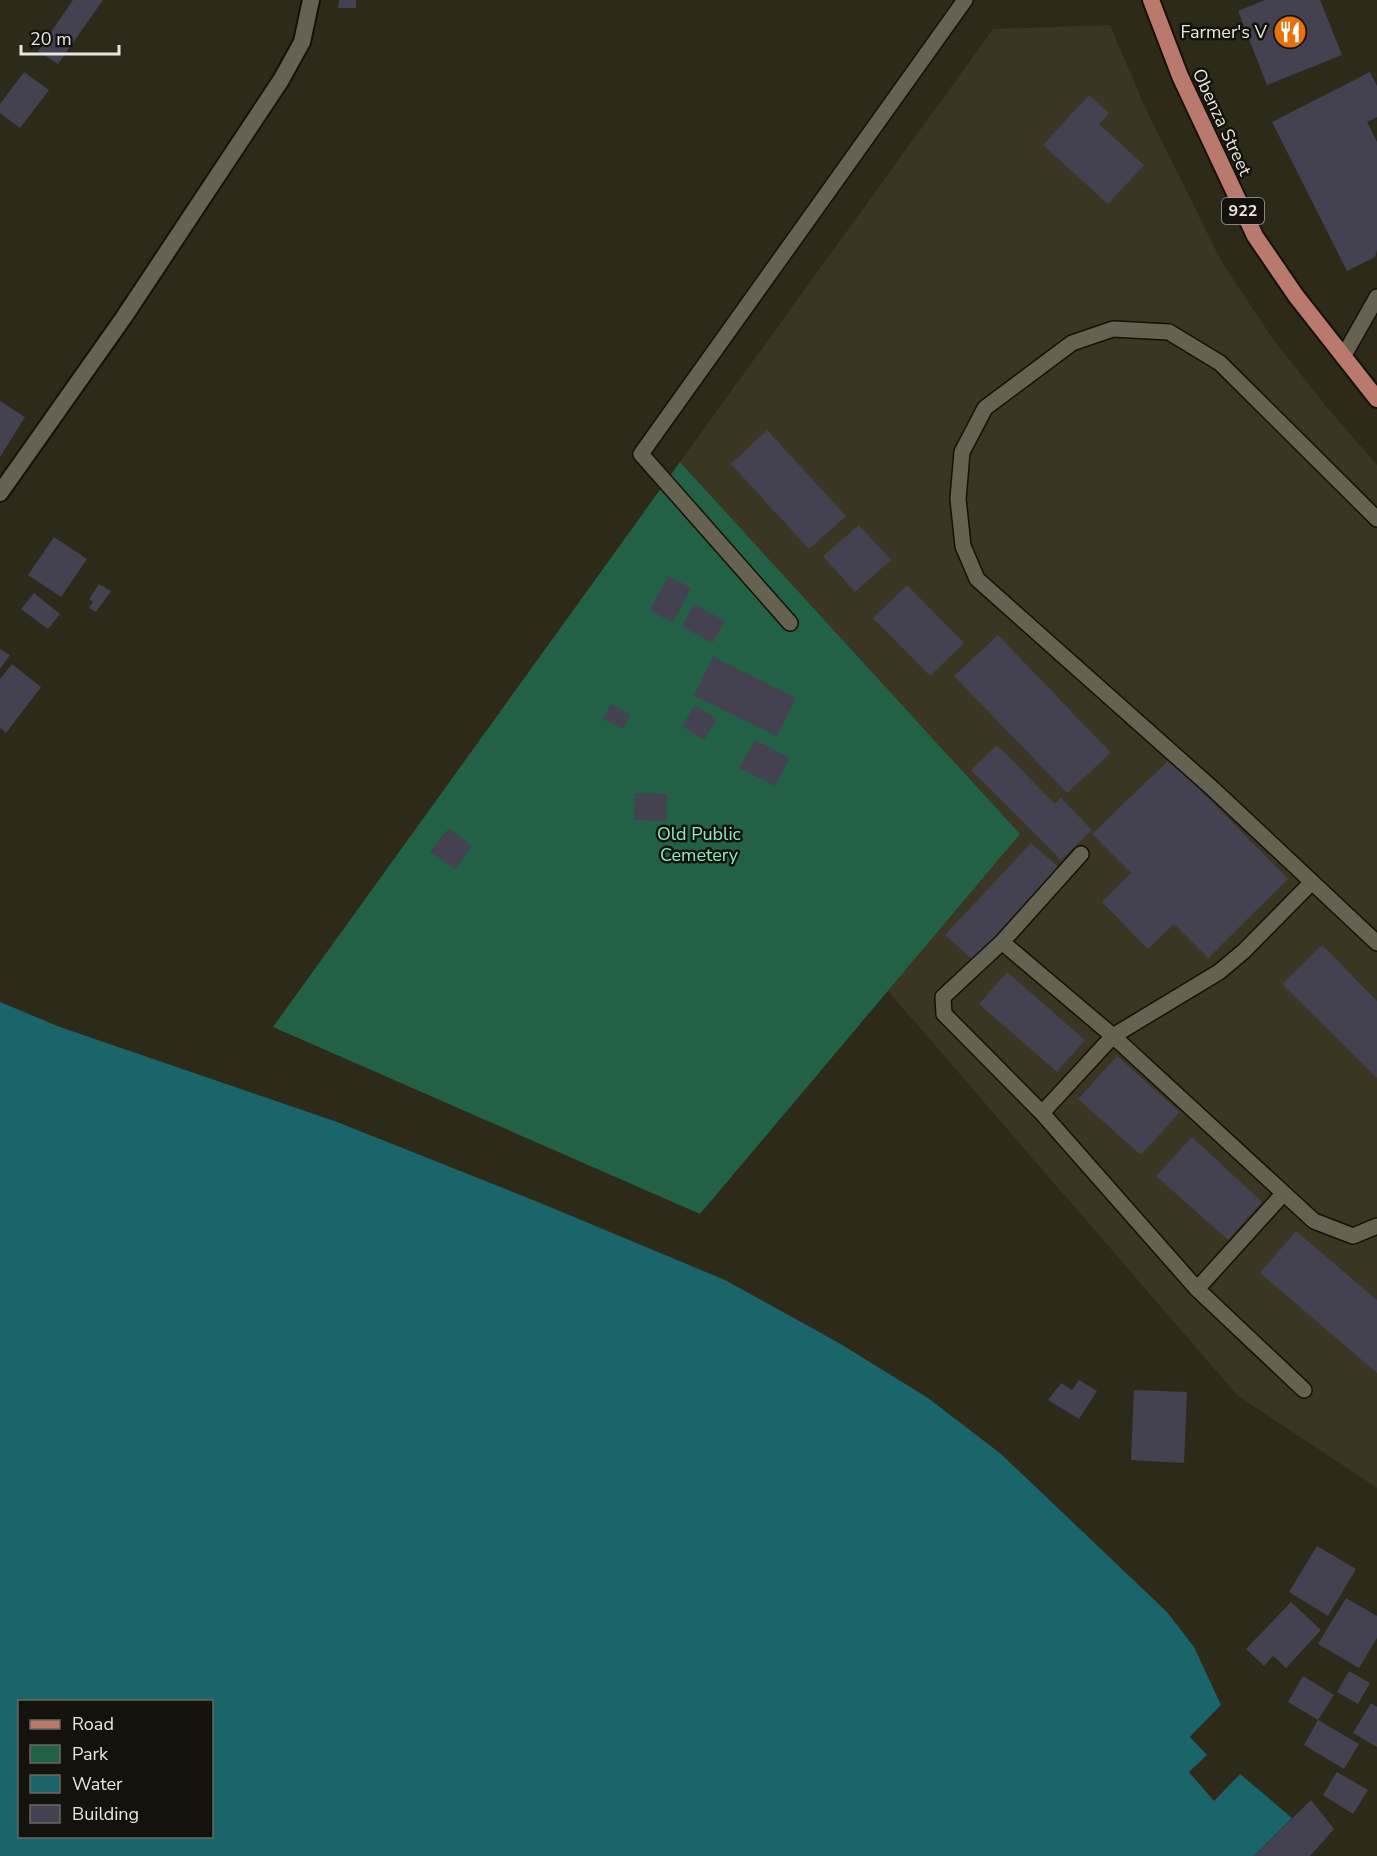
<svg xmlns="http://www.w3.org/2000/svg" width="1377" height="1856" font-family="'Nunito Sans',sans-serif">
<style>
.education{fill:#3b3523}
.green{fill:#226145}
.water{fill:#196569;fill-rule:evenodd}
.pier{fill:#2d2a1a}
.building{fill:#444151}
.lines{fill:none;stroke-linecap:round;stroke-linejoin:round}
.service-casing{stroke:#151205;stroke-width:18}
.minor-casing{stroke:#151205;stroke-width:20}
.primary-casing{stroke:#151205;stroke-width:20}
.service{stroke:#666251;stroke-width:15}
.minor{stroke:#666251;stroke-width:16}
.primary{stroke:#b9796d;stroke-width:16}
.labels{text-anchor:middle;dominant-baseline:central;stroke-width:5;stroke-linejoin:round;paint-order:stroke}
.shield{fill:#14120c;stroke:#a9a79e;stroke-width:1.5}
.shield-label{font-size:16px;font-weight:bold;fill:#e9e7dd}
.poi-label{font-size:18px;fill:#e9e7dd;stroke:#14120c;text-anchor:end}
.street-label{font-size:18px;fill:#e9e7dd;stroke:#14120c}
.park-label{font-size:18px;fill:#88eebd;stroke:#14120c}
</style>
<rect width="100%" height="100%" fill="#2d2a1a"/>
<path class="education" d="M1110 25 1145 107 1220 259 1273 339 1325 405 1377 465V1488L1237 1395 888 991 1020 834 680 462 993 29Z"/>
<path class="green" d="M680 462 1020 834 700 1214 273 1027Z"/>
<path class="water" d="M0 1002 60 1027 337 1122 538 1202 725 1280 839 1343 928 1398 1001 1454 1167 1612 1194 1647 1221 1705 1190 1737 1208 1755 1189 1772 1214 1800 1240 1774 1292 1818 1254 1856H0ZM20 1702H212V1836H20Z"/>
<path class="pier" d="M1223 1703V1707L1194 1737 1211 1755 1193 1772 1214 1796 1238 1772H1242L1214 1801 1189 1772 1207 1755 1190 1737Z"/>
<path class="building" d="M73 0H103L58 64 38 51Z
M339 0H356V8H338Z
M1265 0H1320L1342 55 1267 85 1238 11Z
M24 72 49 90 20 128 0 113V104Z
M1370 72 1377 86V117L1367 122 1377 142V250L1375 257 1347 271 1272 122Z
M1089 95 1109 113 1099 124 1144 165 1108 204 1043 145Z
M0 401 25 417 0 457Z
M767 430 846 516 809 549 731 464Z
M859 525 891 560 855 592 823 556Z
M54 537 87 559 61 597 28 575Z
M668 576 691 588 673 623 650 610Z
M99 584 111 591 96 612 89 608 93 602 89 599Z
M907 585 964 643 930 676 873 618Z
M34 593 60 614 48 629 21 609Z
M694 604 725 621 712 643 682 626Z
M998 635 1111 753 1067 793 954 676Z
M0 649 10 655 0 669Z
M713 657 796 698 777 736 694 696Z
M12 664 41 687 6 733 0 728V679Z
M611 704 631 715 623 729 603 719Z
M695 705 717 719 704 740 682 726Z
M755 740 790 758 775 786 739 768Z
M997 745 1055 804 1061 798 1092 830 1061 860 971 770Z
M1170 759 1288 879 1208 958 1174 924 1148 949 1102 902 1131 873 1092 834Z
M635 793 667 794 666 821 634 820Z
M449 828 472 846 455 869 430 852Z
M1031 843 1061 869 975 962 945 935Z
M1322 945 1377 1001V1078L1282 984Z
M1007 972 1085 1040 1057 1072 979 1004Z
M1117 1056 1180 1112 1141 1155 1078 1099Z
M1192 1137 1262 1202 1228 1240 1156 1176Z
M1296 1231 1377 1300V1373L1260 1273Z
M1079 1380 1097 1391 1079 1419 1048 1400 1061 1383 1072 1390Z
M1134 1390 1187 1392 1184 1463 1131 1460Z
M1317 1546 1356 1569 1328 1616 1289 1592Z
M1346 1598 1377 1616V1638L1359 1668 1318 1644Z
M1291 1602 1321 1630 1286 1668 1273 1656 1264 1666 1246 1649Z
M1349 1671 1370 1683 1358 1704 1337 1692Z
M1303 1676 1334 1695 1318 1720 1288 1702Z
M1371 1703 1377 1707V1747L1353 1733Z
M1318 1720 1359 1744 1344 1769 1304 1745Z
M1337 1772 1368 1790 1353 1814 1323 1795Z
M1311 1800 1334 1829 1310 1856H1254Z"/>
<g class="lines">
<g class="service-casing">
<path id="service" d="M1343 357 1377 297
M1377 519 1220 363 1169 332 1113 329 1072 343 985 408 962 452 958 499 963 546 977 579 1213 789 1377 943
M790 623 641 454 965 0
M1081 854 1002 942 943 997 944 1014 1042 1113 1197 1289 1304 1390
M1002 942 1113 1036 1314 1221 1353 1236 1377 1226
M1042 1113 1113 1036 1219 972 1244 951 1312 882
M1197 1289 1283 1194"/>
</g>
<g class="minor-casing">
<path id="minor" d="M0 493 124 317 281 80 302 42 311 0"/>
</g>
<g class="primary-casing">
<path id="primary" d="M1151 0 1180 76 1255 236 1296 296 1377 399"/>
</g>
<use href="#service" class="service"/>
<use href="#minor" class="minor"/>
<use href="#primary" class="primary"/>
</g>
<defs>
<g id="restaurant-disc" transform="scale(1.725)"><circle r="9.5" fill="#e8710a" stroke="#14120c"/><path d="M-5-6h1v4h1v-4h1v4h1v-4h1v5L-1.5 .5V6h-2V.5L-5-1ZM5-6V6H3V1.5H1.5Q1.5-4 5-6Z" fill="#fff"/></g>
</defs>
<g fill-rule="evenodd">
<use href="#restaurant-disc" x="1290" y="32"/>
</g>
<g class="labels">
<rect class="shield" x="1222" y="198" width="42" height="26" rx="4.5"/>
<g class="shield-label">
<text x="1243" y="211">922</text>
</g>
<g class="poi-label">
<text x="1267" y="32">Farmer's V</text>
</g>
<g class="street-label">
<text transform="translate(1222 122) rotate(65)">Obenza Street</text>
</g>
<g class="park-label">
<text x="699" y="834">Old Public<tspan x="699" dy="21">Cemetery</tspan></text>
</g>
</g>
<rect x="18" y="1700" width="195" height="138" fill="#14120c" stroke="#696760" stroke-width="1.5"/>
<rect x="30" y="1720" width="30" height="9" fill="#b9796d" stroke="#696760" stroke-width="1.5"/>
<text x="72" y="1730" font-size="18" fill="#e9e7dd">Road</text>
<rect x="30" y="1745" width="30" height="18" fill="#226145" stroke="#696760" stroke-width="1.5"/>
<text x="72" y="1760" font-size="18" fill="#e9e7dd">Park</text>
<rect x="30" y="1775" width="30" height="18" fill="#196569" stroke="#696760" stroke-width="1.5"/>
<text x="72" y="1790" font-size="18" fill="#e9e7dd">Water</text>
<rect x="30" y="1805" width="30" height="18" fill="#444151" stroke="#696760" stroke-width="1.5"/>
<text x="72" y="1820" font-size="18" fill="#e9e7dd">Building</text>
<path d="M21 45v9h98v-9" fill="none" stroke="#e9e7dd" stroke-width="3"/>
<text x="30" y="45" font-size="18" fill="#e9e7dd" stroke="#14120c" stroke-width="4.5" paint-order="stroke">20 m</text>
</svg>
